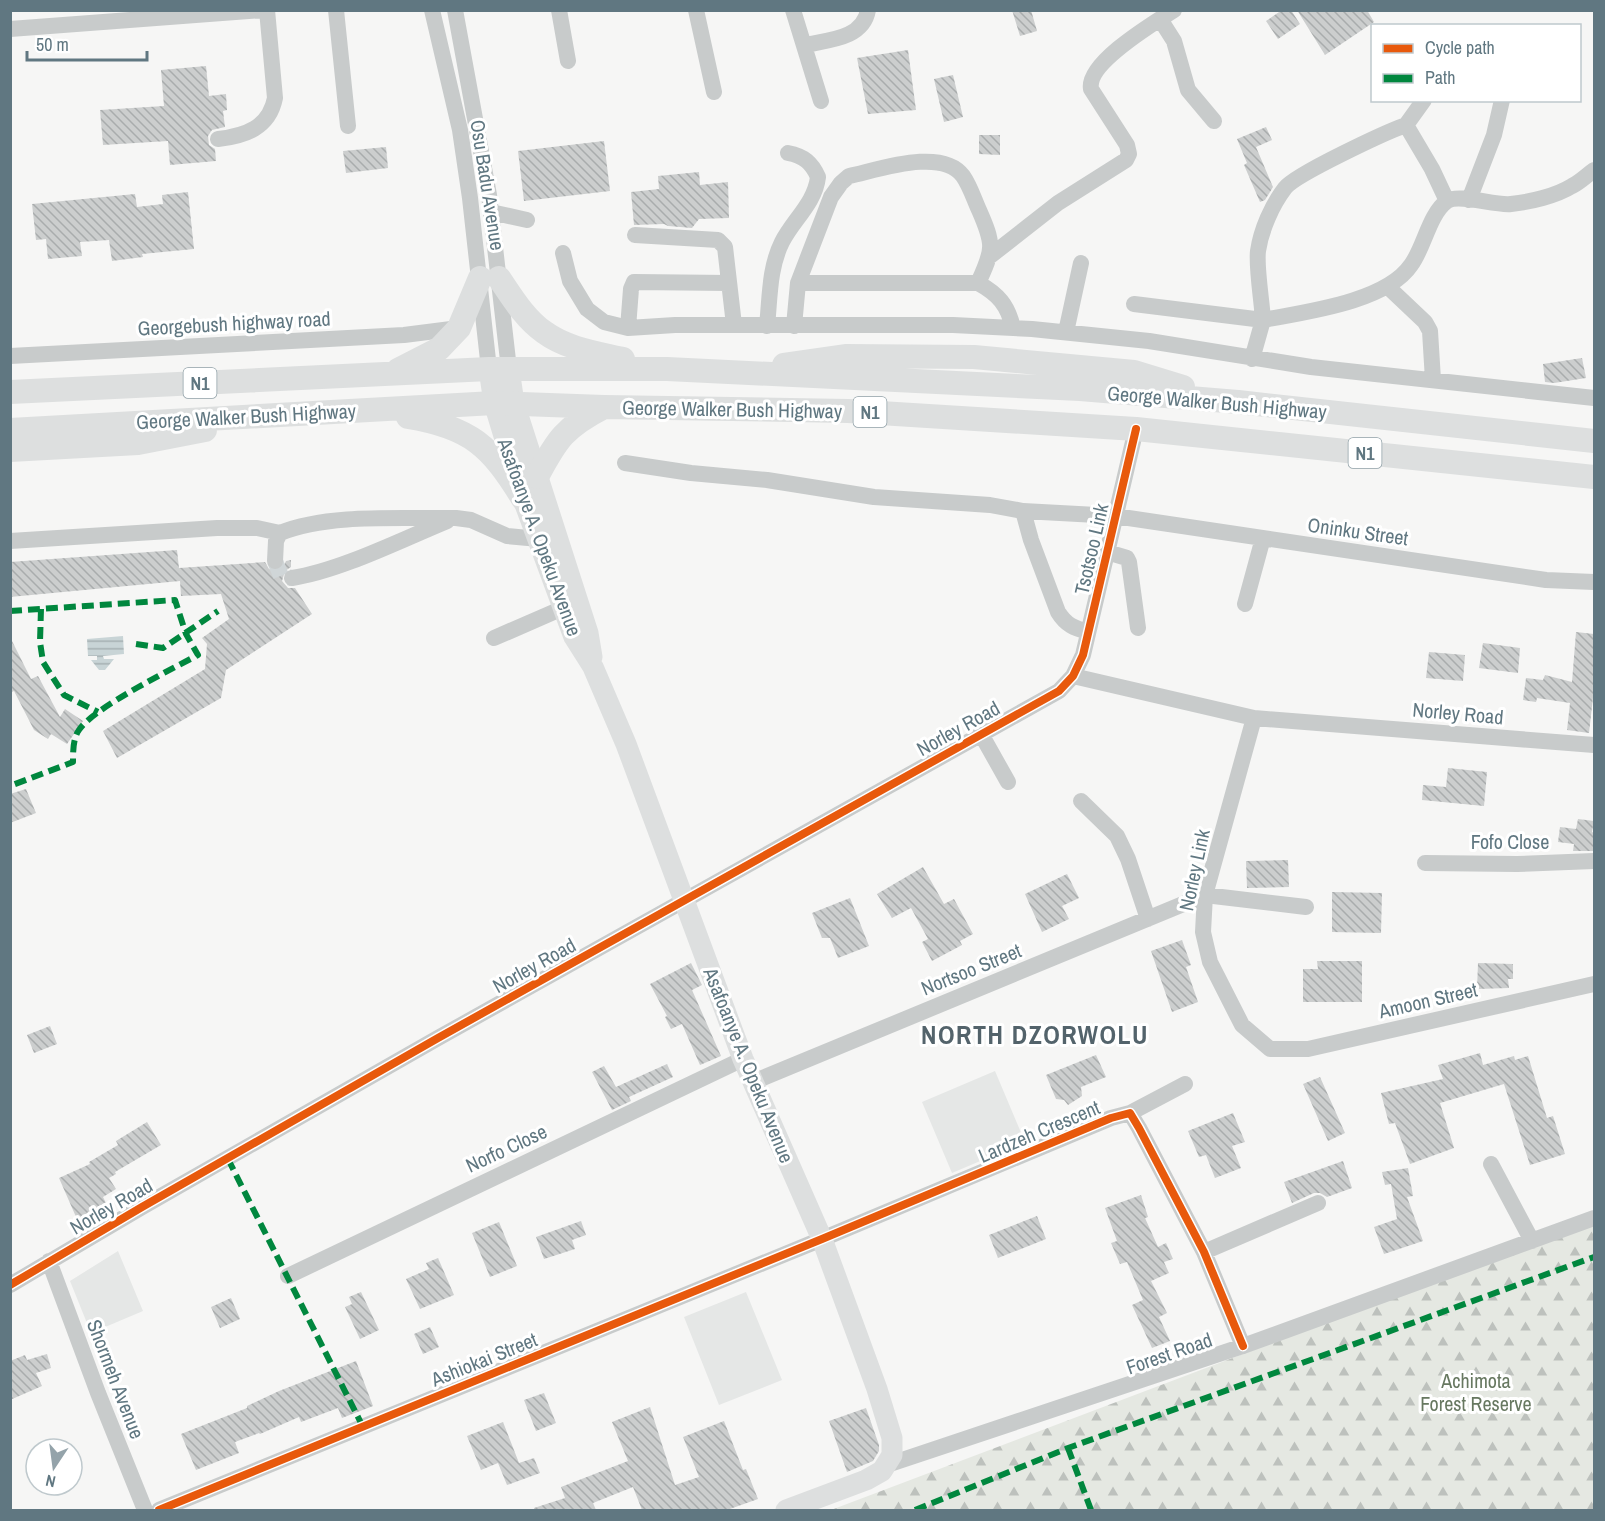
<svg xmlns="http://www.w3.org/2000/svg" width="1605" height="1521" font-family="'Archivo Narrow',sans-serif">
<style>
.built{fill:#e5e7e6}
.forest{fill:url(#forest-firs)}
.water{fill:url(#water-rules)}
.building{fill:url(#building-back-hatch)}
.lines{fill:none;stroke-linecap:round;stroke-linejoin:round}
.minor-tunnel{stroke:#d0d6d8;stroke-width:16;stroke-dasharray:16 8;stroke-linecap:butt}
.minor{stroke:#c8cbcb;stroke-width:16}
.major{stroke:#dddfdf;stroke-width:21}
.highway{stroke:#dddfdf;stroke-width:24}
.quiet{stroke:#00873e;stroke-width:6;stroke-dasharray:12 6;stroke-linecap:butt}
.cycleway-casing{stroke:#fff;stroke-width:11}
.cycleway{stroke:#e8590c;stroke-width:8}
.labels{text-anchor:middle;dominant-baseline:central;stroke-width:6;stroke-linejoin:round;paint-order:stroke}
.shield{fill:#fff;stroke:#90a0a7;stroke-width:1.5}
.shield-label{font-size:18px;font-weight:bold;fill:#607781}
.street-label{font-size:20px;fill:#607781;stroke:#fff}
.park-label{font-size:20px;fill:#677860;stroke:#fff}
.district-label{font-size:26px;font-weight:bold;letter-spacing:1.5px;fill:#53636b;stroke:#fff}
</style>
<defs>
<pattern id="forest-firs" width="22" height="20" patternUnits="userSpaceOnUse" patternTransform="scale(1.5)"><rect width="22" height="20" fill="#e5e8e2"/><path d="M5 1l3.5 6h-7zM16 11l3.5 6h-7z" fill="#bdc1bd"/></pattern>
<pattern id="water-rules" width="6" height="5" patternUnits="userSpaceOnUse" patternTransform="scale(1.5)"><rect width="6" height="5" fill="#c8d4d6"/><path d="M0 2.5h6" fill="none" stroke="#a6b1b3"/></pattern>
<pattern id="building-back-hatch" width="6" height="6" patternUnits="userSpaceOnUse" patternTransform="scale(1.5)"><rect width="6" height="6" fill="#cccece"/><path d="M-1 5l2 2M0 0l6 6M5-1l2 2" fill="none" stroke="#a9acad"/></pattern>
</defs>
<rect width="100%" height="100%" fill="#f6f6f5"/>
<path class="built" d="M995 1071 1025 1142 952 1173 922 1102Z
M118 1251 143 1311 91 1333 70 1281Z
M746 1292 782 1380 719 1405 684 1317Z"/>
<path class="forest" d="M1594 1221V1510H831Z"/>
<path class="water" d="M123 636 124 654 103 656 104 659H114L105 670H99L91 660H97V656H88L87 639Z"/>
<path class="building" d="M1012 10H1031L1037 31 1020 36Z
M1282 10H1291L1300 24 1278 39 1266 21Z
M1297 10H1367L1374 22 1325 55Z
M908 50 916 110 868 114 857 58Z
M206 66 209 96 226 94 227 110 223 111 225 127 212 130 208 136 209 145 215 149 216 161 170 165 168 141 103 145 100 110 164 106 161 70Z
M953 75 963 117 944 122 934 79Z
M1266 127 1272 140 1256 147 1273 187 1265 200 1260 202 1244 165 1247 163 1237 139Z
M979 135H1000V155L979 154Z
M604 141 610 191 524 201 518 151Z
M386 147 388 168 346 173 343 151Z
M699 172 700 185 728 182 729 218 699 219 692 228 668 226 664 224 634 225 631 192 659 189 658 176Z
M188 192 194 249 142 254 143 257 112 261 109 240 80 242 82 256 48 259 46 239 36 240 32 204 135 194 137 207 163 204 162 195Z
M1582 358 1586 378 1554 383 1545 382 1543 364Z
M177 550 179 568 265 562 269 569 275 571 283 567 286 561 291 560V567L285 571 282 581 288 588H295L312 614 226 670 221 698 117 758 103 731 205 669 207 644 202 638 229 619 221 594 181 596 180 581 10 597V562Z
M1576 632 1594 634V689L1589 733 1567 730 1570 703 1537 698 1536 702 1523 700 1526 678 1543 680 1545 675 1572 682Z
M10 637 31 679 38 676 60 717 65 709 83 721 67 744 51 734 48 739 34 730 14 691 10 693Z
M1483 643 1520 648 1518 673 1479 668Z
M1429 652 1465 655 1463 681 1426 678Z
M1448 768 1487 772 1484 806 1422 800 1423 785 1446 787Z
M26 789 36 813 10 823V794Z
M1578 819 1594 821 1592 832 1594 833V851H1573L1574 844 1558 842 1560 827 1576 829Z
M1288 860 1289 887 1247 888 1246 861Z
M923 867 944 904 954 899 973 934 960 941 962 945 932 961 922 942 928 939 911 908 892 918 877 894Z
M1067 874 1079 898 1062 906 1069 919 1042 932 1025 894Z
M1332 892 1382 893 1381 933 1332 932Z
M850 898 869 946 838 958 830 938H822L812 913Z
M1182 940 1191 965 1186 967 1198 1002 1172 1012 1151 951Z
M1317 961H1362V1002H1303V969H1318Z
M691 963 702 985 692 990 721 1056 700 1065 682 1024 671 1029 665 1017 667 1016 650 984Z
M1478 963 1513 964V979H1508L1509 988 1477 989Z
M50 1026 57 1044 34 1053 27 1035Z
M1480 1053 1483 1065 1514 1056 1515 1060 1528 1056 1547 1118 1553 1116 1565 1154 1530 1165 1504 1084 1440 1103 1454 1148 1410 1164 1395 1123 1389 1124 1381 1093 1443 1079 1438 1065Z
M1096 1055 1106 1077 1081 1087 1082 1096 1068 1105 1064 1100 1056 1099 1046 1075Z
M667 1064 673 1077 629 1097 631 1101 612 1110 592 1072 604 1066 616 1087Z
M1320 1077 1345 1133 1328 1141 1303 1084Z
M1233 1113 1245 1142 1232 1146 1241 1168 1215 1178 1206 1155 1199 1157 1188 1131Z
M147 1122 161 1145 115 1172 116 1174 109 1178 116 1189 103 1197 106 1203 97 1207 101 1216 80 1226 59 1178 90 1164 89 1162 118 1145 116 1141Z
M1343 1161 1352 1188 1327 1197 1320 1193H1314L1292 1203 1284 1182Z
M1408 1168 1413 1196 1407 1197 1423 1241 1384 1254 1374 1227 1397 1219 1391 1184 1385 1185 1382 1172Z
M1141 1195 1148 1217 1145 1218 1158 1247 1166 1243 1173 1259 1164 1262 1169 1273 1151 1281 1167 1313 1159 1317 1170 1341 1152 1348 1132 1305 1143 1300 1127 1262 1120 1264 1111 1243 1117 1241 1105 1208Z
M1037 1216 1046 1239 998 1258 989 1235Z
M581 1221 586 1235 572 1240 575 1249 544 1259 536 1237Z
M499 1222 517 1266 490 1277 472 1233Z
M438 1258 454 1295 420 1309 406 1279 429 1269 426 1263Z
M361 1292 379 1330 360 1339 345 1307 352 1304 349 1297Z
M231 1298 240 1319 220 1328 211 1307Z
M430 1327 439 1347 423 1354 414 1334Z
M47 1354 51 1368 36 1373 42 1386 10 1400V1361L25 1355 27 1360Z
M356 1361 373 1406 342 1418 338 1408 301 1422 299 1417 260 1434 259 1433 235 1442 239 1453 196 1470 181 1434 247 1408V1406L279 1391Z
M544 1393 556 1423 536 1431 524 1400Z
M650 1407 675 1485 699 1477 683 1437 724 1421 743 1470 746 1469 758 1499 727 1510H642L633 1487 593 1503 596 1510H534V1508L565 1498 561 1487 628 1461 612 1422Z
M866 1408 879 1445V1451L873 1461 847 1472 829 1421Z
M503 1422 519 1463 534 1458 540 1473 507 1485 498 1463 481 1470 467 1436Z"/>
<g class="lines">
<path class="minor-tunnel" d="M275 561 281 576 292 578"/>
<path class="minor" d="M336 10 348 126
M432 10 460 130 470 198 489 369
M455 10 489 195 509 369
M559 10 568 61
M696 10 714 92
M793 10 821 101
M1160 19 1174 41 1188 90 1214 121
M10 29 263 10
M805 45C828 40 863 39 868 10
M1406 125 1424 100
M218 139C245 136 269 128 275 98L267 10
M1469 200 1494 135 1502 100
M491 212 527 220
M635 235 718 240 725 247 734 325
M563 253 570 281 587 309 604 322 628 328 675 325H953L1032 329 1149 341 1311 367 1594 398
M989 257 1058 203 1126 160 1129 154 1127 145 1091 89C1086 63 1154 23 1174 10
M798 283H978C998 294 1008 305 1013 328
M1388 287 1425 322 1430 331 1433 380
M1134 304 1263 320C1262 302 1256 267 1258 251 1261 230 1272 205 1285 188 1296 174 1386 132 1406 125L1432 169 1447 201
M767 326C770 298 769 268 782 242 793 220 815 203 818 177 812 163 804 156 788 153
M794 326 798 283 831 197 841 183 849 176C878 170 942 147 963 176 970 186 974 199 979 210 994 244 994 249 978 283
M628 328 631 289 634 282 729 283
M1066 332 1081 263
M10 356 404 335 459 328
M1252 359 1263 320C1305 312 1386 302 1411 265 1424 248 1429 214 1447 201 1459 193 1495 206 1511 204 1530 202 1556 196 1572 186 1580 182 1587 175 1594 170
M625 463 691 473 767 480 874 497 990 505 1023 511 1031 540 1058 612C1066 625 1074 628 1088 632
M1023 511 1115 516 1546 580 1594 582
M10 541 217 528H257L280 533
M1107 552 1127 558 1129 562 1138 628
M275 561 276 541 280 533C328 513 404 519 456 518L471 520 507 536 539 539
M292 578C339 571 401 540 447 521
M1245 604 1263 538
M494 638 563 608
M1073 676 1254 718 1594 745
M1254 718 1205 895 1203 932 1210 962 1242 1025 1270 1049H1308L1594 984
M981 734 1008 782
M1081 801 1117 836 1128 859 1148 919
M1425 863 1517 864 1594 861
M753 1082 1205 895 1306 907
M1130 1113 1185 1084
M1491 1164 1532 1241
M1204 1252 1318 1203
M49 1261 98 1393 145 1510
M288 1276 743 1059
M10 1285 142 1207 438 1038 1059 691 1073 676 1083 655 1136 429
M887 1465 1243 1346 1594 1218
M159 1510 822 1239 1111 1118 1130 1113 1139 1128 1204 1252 1243 1346"/>
<path class="major" d="M489 369 494 403 523 499 574 637 593 667 626 744 743 1059 822 1239 877 1389 892 1438V1455L882 1471 866 1480 786 1510
M509 369 514 403 578 602 588 633 592 657"/>
<path class="highway" d="M499 278C512 297 525 319 544 332 567 349 597 353 623 359
M784 365 847 356 974 357 1134 372 1183 387
M398 370 439 349 459 328 480 278
M10 392 489 369H667L1080 389 1238 402 1594 441
M408 417C470 427 491 446 523 499
M10 430 494 403 604 407 848 411 1136 429 1594 477
M10 450 138 443 205 430
M537 477C557 439 565 427 604 407"/>
<path class="quiet" d="M41 609 40 642 43 662 64 695 98 712
M10 611 175 600 186 634 198 655C172 669 93 708 79 730 73 738 73 752 73 762L10 786
M136 644 163 648 218 611
M228 1159 363 1427
M1068 1448 1091 1510
M915 1510 1068 1448 1594 1257"/>
<g class="cycleway-casing">
<path id="cycleway" d="M10 1285 142 1207 438 1038 1059 691 1073 676 1083 655 1136 429
M159 1510 822 1239 1111 1118 1130 1113 1139 1128 1204 1252 1243 1346"/>
</g>
<use href="#cycleway" class="cycleway"/>
</g>
<g class="labels">
<g class="shield">
<rect x="183.5" y="368" width="33" height="30" rx="4.5"/>
<rect x="853.5" y="397" width="33" height="30" rx="4.5"/>
<rect x="1348.5" y="438" width="33" height="30" rx="4.5"/>
</g>
<g class="shield-label">
<text x="200" y="383">N1</text>
<text x="870" y="412">N1</text>
<text x="1365" y="453">N1</text>
</g>
<g class="street-label">
<text transform="translate(488 185) rotate(81)">Osu Badu Avenue</text>
<text transform="translate(234 323) rotate(-3)">Georgebush highway road</text>
<text transform="translate(1217 402) rotate(5)">George Walker Bush Highway</text>
<text transform="translate(732 409) rotate(1)">George Walker Bush Highway</text>
<text transform="translate(246 416) rotate(-3)">George Walker Bush Highway</text>
<text transform="translate(1358 531) rotate(8)">Oninku Street</text>
<text transform="translate(540 537) rotate(70)">Asafoanye A. Opeku Avenue</text>
<text transform="translate(1091 549) rotate(-77)">Tsotsoo Link</text>
<text transform="translate(1458 713) rotate(5)">Norley Road</text>
<text transform="translate(958 728) rotate(-29)">Norley Road</text>
<text x="1510" y="841">Fofo Close</text>
<text transform="translate(1194 870) rotate(-78)">Norley Link</text>
<text transform="translate(534 965) rotate(-29)">Norley Road</text>
<text transform="translate(971 969) rotate(-22)">Nortsoo Street</text>
<text transform="translate(1428 1000) rotate(-13)">Amoon Street</text>
<text transform="translate(749 1065) rotate(68)">Asafoanye A. Opeku Avenue</text>
<text transform="translate(1039 1131) rotate(-23)">Lardzeh Crescent</text>
<text transform="translate(506 1148) rotate(-25)">Norfo Close</text>
<text transform="translate(111 1206) rotate(-30)">Norley Road</text>
<text transform="translate(1169 1353) rotate(-19)">Forest Road</text>
<text transform="translate(484 1359) rotate(-22)">Ashiokai Street</text>
<text transform="translate(116 1379) rotate(69)">Shormeh Avenue</text>
</g>
<g class="park-label">
<text x="1476" y="1380">Achimota<tspan x="1476" dy="23">Forest Reserve</tspan></text>
</g>
<g class="district-label">
<text x="1035" y="1034">NORTH DZORWOLU</text>
</g>
</g>
<rect width="1605" height="1521" fill="none" stroke="#607781" stroke-width="24"/>
<rect x="1371" y="24" width="210" height="78" fill="#ffffff" stroke="#bfc9cd" stroke-width="1.5"/>
<rect x="1383" y="44" width="30" height="9" fill="#e8590c" stroke="#bfc9cd" stroke-width="1.5"/>
<text x="1425" y="54" font-size="18" fill="#607781">Cycle path</text>
<rect x="1383" y="74" width="30" height="9" fill="#00873e" stroke="#bfc9cd" stroke-width="1.5"/>
<text x="1425" y="84" font-size="18" fill="#607781">Path</text>
<g transform="translate(54 1467) rotate(193)"><circle r="28" fill="#ffffff" stroke="#bfc9cd" stroke-width="1.5"/>
<path d="M0-4.5L10 22L0 15L-10 22Z" fill="#94a3aa"/>
<text y="-9" font-size="16" font-weight="bold" text-anchor="middle" fill="#607781">N</text>
</g>
<path d="M27 51v9h120v-9" fill="none" stroke="#607781" stroke-width="3"/>
<text x="36" y="51" font-size="18" fill="#607781" stroke="#ffffff" stroke-width="4.5" paint-order="stroke">50 m</text>
</svg>
